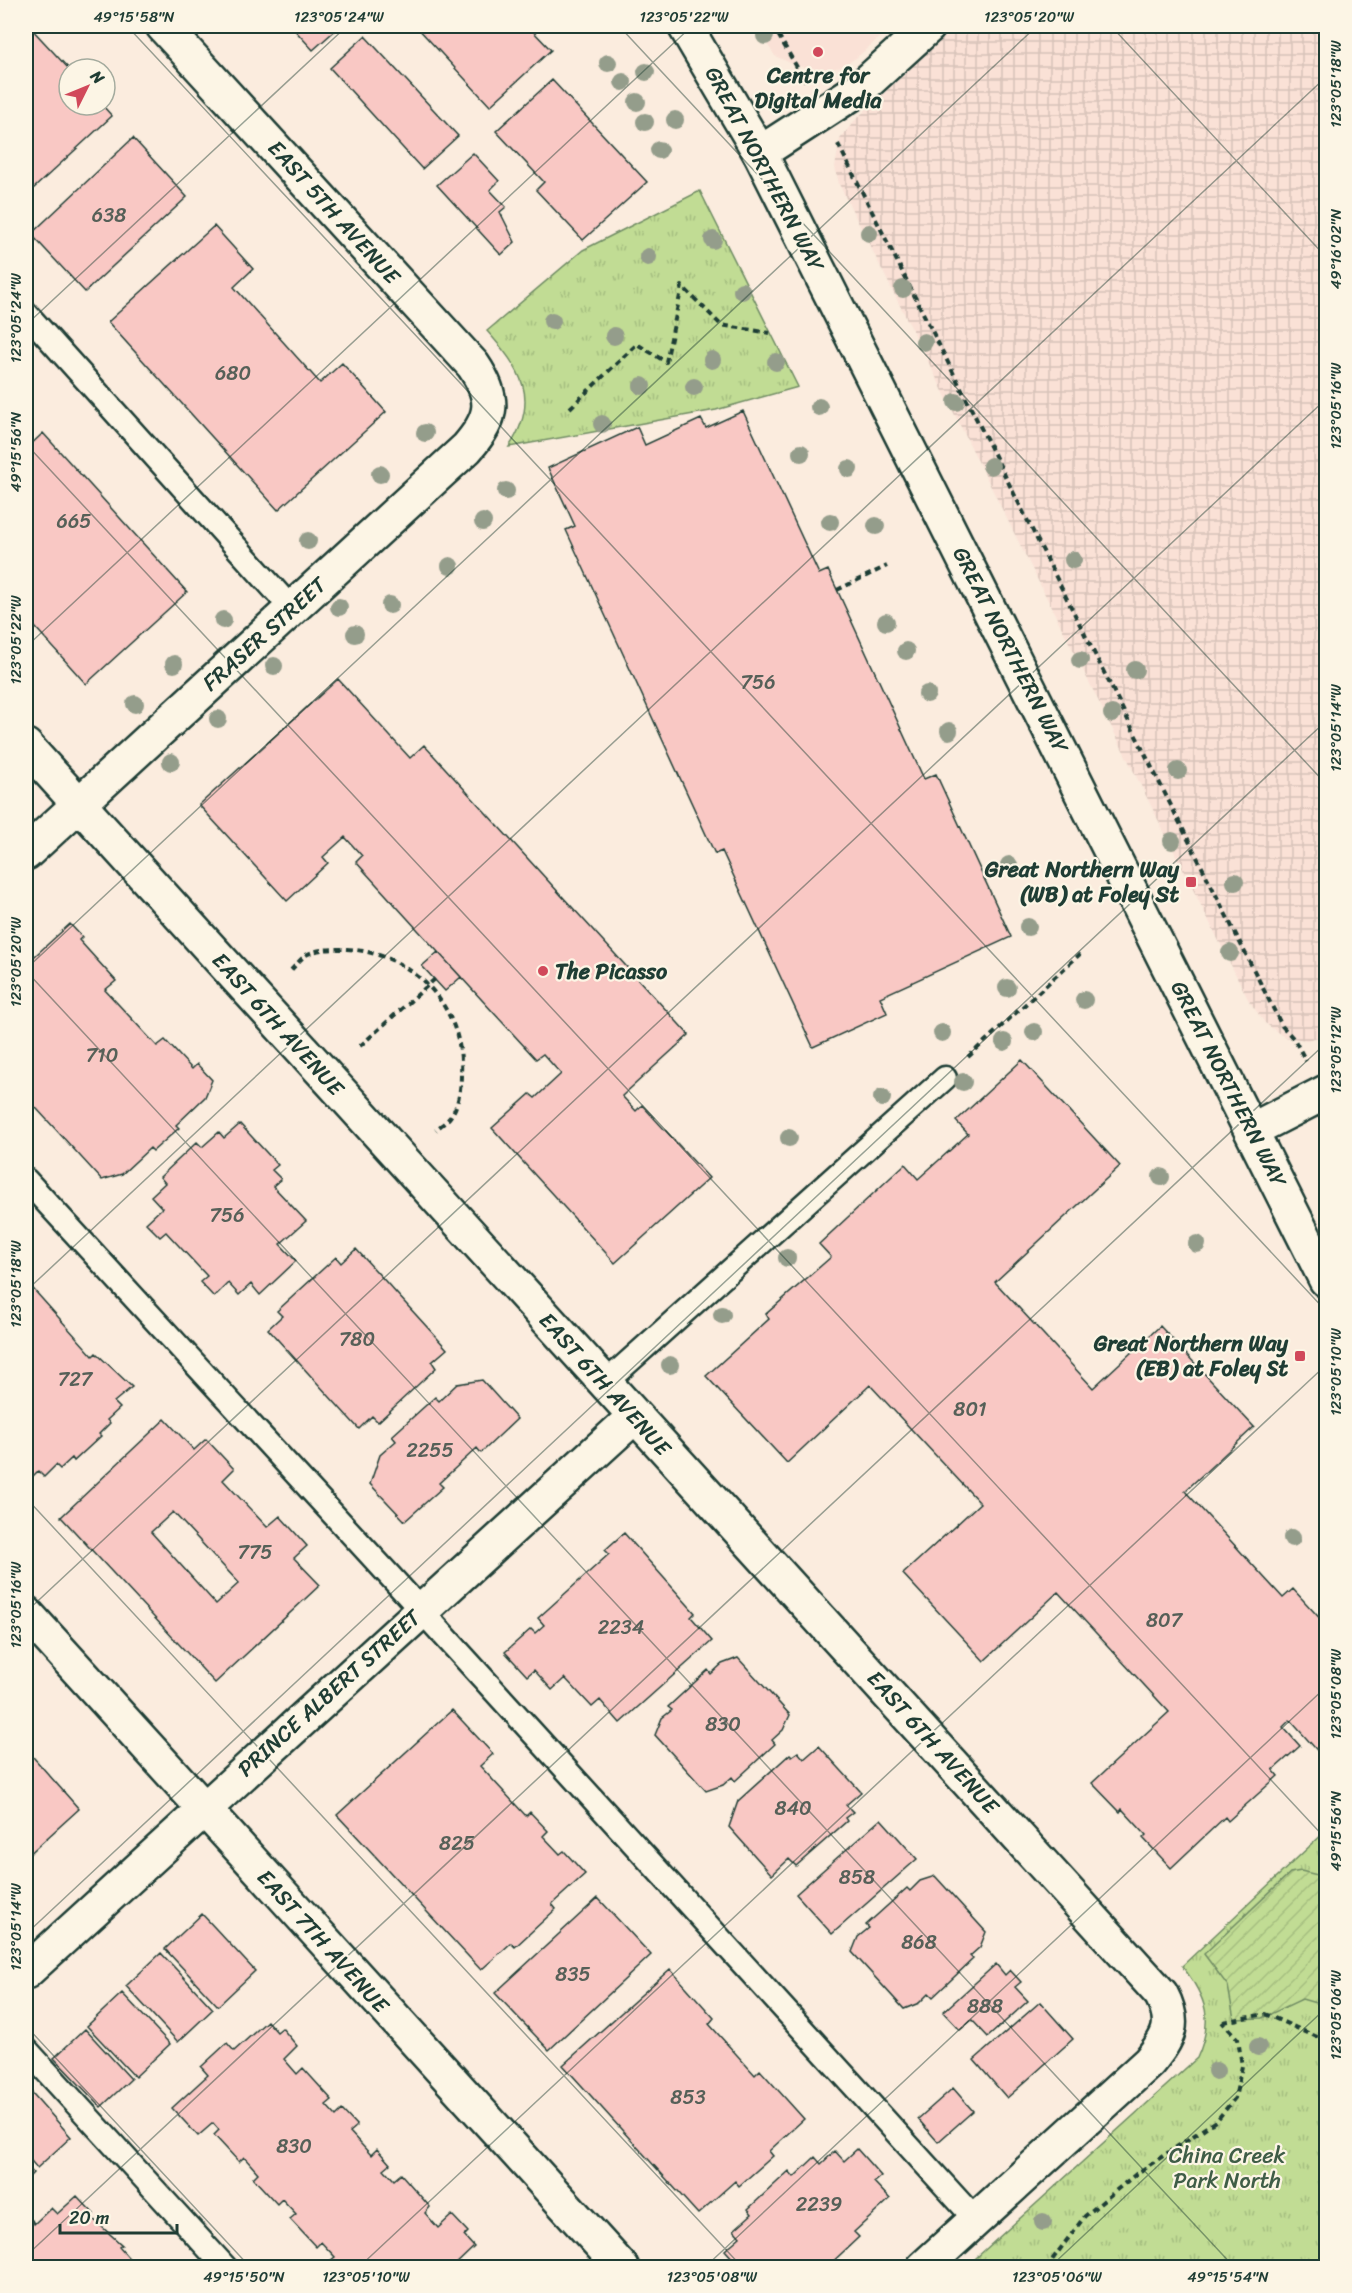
<svg xmlns="http://www.w3.org/2000/svg" width="1352" height="2293" font-family="Sriracha,sans-serif">
<style>
.built{fill:#fae1d6}
.industrial{fill:url(#industrial-grid)}
.park{fill:url(#park-tufts);stroke:#708c64;stroke-width:1.5}
.garden{fill:url(#garden-furrows);stroke:#708c64;stroke-width:1.5}
.building{fill:#f9c8c4;stroke:#1f3d34;stroke-width:1.5;fill-rule:evenodd}
.lines{fill:none;stroke-linecap:round;stroke-linejoin:round}
.service-casing{stroke:#1f3d34;stroke-width:27}
.minor-casing{stroke:#1f3d34;stroke-width:38}
.secondary-casing{stroke:#1f3d34;stroke-width:38}
.path{stroke:#1f3d34;stroke-width:4;stroke-dasharray:6 4.5;stroke-linecap:butt}
.service{stroke:#fcf5e5;stroke-width:22}
.minor{stroke:#fcf5e5;stroke-width:33}
.secondary{stroke:#fcf5e5;stroke-width:33}
.tree{fill:#949d8b}
.ticks{fill:none;stroke:#1f3d34;stroke-width:1.5;stroke-opacity:0.45}
.poi-dot{fill:#d1495b;stroke:#fcf5e5;stroke-width:2}
.labels{text-anchor:middle;dominant-baseline:central;stroke-width:4.5;stroke-linejoin:round;paint-order:stroke}
.number-label{font-size:20px;fill:#566058}
.poi-label{font-size:22px;font-weight:bold;fill:#1f3d34;stroke:#fcf5e5;text-anchor:end}
.street-label{font-size:22px;fill:#1f3d34;stroke:#fcf5e5}
.park-label{font-size:22px;fill:#3f5d47;stroke:#fcf5e5}
.neatline{fill:none;stroke:#1f3d34;stroke-width:2}
.ticks-label{font-size:15px;text-anchor:middle;fill:#1f3d34}
</style>
<defs>
<pattern id="industrial-grid" width="8" height="8" patternUnits="userSpaceOnUse" patternTransform="scale(1.5)"><rect width="8" height="8" fill="#fae1d6"/><path d="M0 4h8M4 0v8" fill="none" stroke="#d6c2b8"/></pattern>
<pattern id="park-tufts" width="24" height="20" patternUnits="userSpaceOnUse" patternTransform="scale(1.5)"><rect width="24" height="20" fill="#c1dc94"/><path d="M3 7l-1-3M5 7V3M7 7l1-3M15 17l-1-3M17 17v-4M19 17l1-3" fill="none" stroke="#a5be80"/></pattern>
<pattern id="garden-furrows" width="10" height="10" patternUnits="userSpaceOnUse" patternTransform="scale(1.5)"><rect width="10" height="10" fill="#c1dc94"/><path d="M-1 1l2-2M0 10L10 0M9 11l2-2" fill="none" stroke="#a5be80"/></pattern>
</defs>
<rect width="100%" height="100%" fill="#fbecde"/>
<filter id="ink" filterUnits="userSpaceOnUse"><feTurbulence type="fractalNoise" baseFrequency=".0167" numOctaves="2"/><feDisplacementMap in="SourceGraphic" scale="12" xChannelSelector="R" yChannelSelector="G"/><feConvolveMatrix kernelMatrix="1 2 1 2 8 2 1 2 1" color-interpolation-filters="sRGB"/></filter>
<g filter="url(#ink)">
<path class="built" d="M755 26H893L856 58 841 67 825 70 797 66 775 56Z"/>
<path class="industrial" d="M956 26H1326V1035L1307 1040 1284 1037 1265 1023 1249 1001 839 184 835 167 840 139 856 119Z"/>
<path class="park" d="M700 191 798 387 716 410 509 447C541 399 521 369 487 331L583 250Z
M1326 1831V2267L965 2268 1197 2058C1214 2021 1207 1998 1182 1966Z"/>
<path class="garden" d="M1301 1871 1326 1877V2006L1302 1999 1262 2018 1234 2019 1228 1986 1204 1954 1290 1873Z"/>
<path class="building" d="M26 26H29L69 69V105H102L112 116 33 189 26 181Z
M291 26H340L313 50Z
M416 26H528L551 50 490 106Z
M365 36 458 136 422 169 330 68Z
M552 80 647 182 583 240 536 190 544 182 496 131Z
M133 138 187 197 85 292 31 234Z
M473 153 499 181 490 190 506 207 500 212 515 242 501 255 437 185Z
M214 226 253 269 234 287 320 383 342 363 386 412 278 510 108 322Z
M743 411 819 574 828 570 924 779 936 774 1011 937 880 997 887 1013 813 1047 722 851 715 854 566 530 575 526 548 468 637 427 645 445 701 419 706 428Z
M43 433 187 592 86 684 26 617V449Z
M338 679 410 758 424 745 689 1035 622 1096 636 1111 642 1105 709 1178 615 1263 492 1128 530 1094 535 1098 561 1074 543 1054 536 1059 438 952 356 862 362 856 345 837 323 857 328 863 287 901 199 805Z
M70 924 82 937 79 940 116 981 105 990 157 1046 165 1040 192 1069 197 1064 212 1080 205 1097 176 1125 179 1128 153 1151 150 1148 122 1174 102 1180 26 1097V964Z
M438 952 461 977 445 991 422 966Z
M1022 1060 1120 1166 995 1282 1093 1388 1160 1326 1254 1427 1185 1491 1283 1598 1293 1589 1326 1625V1754L1323 1757 1290 1720 1283 1727 1300 1746 1273 1770 1278 1776 1228 1821 1225 1817 1171 1868 1143 1838 1146 1835 1122 1809 1120 1812 1092 1783 1169 1712 1058 1592 984 1661 903 1574 980 1503 870 1385 787 1463 706 1376 769 1319 766 1314 831 1257 819 1244 905 1164 918 1179 968 1134 956 1121Z
M240 1124 278 1165 272 1170 281 1179 273 1186 306 1221 280 1244 296 1261 260 1295 251 1284 239 1295 228 1283 214 1297 200 1282 207 1276 166 1232 160 1237 146 1223 162 1208 151 1196 165 1183 160 1177 197 1142 202 1147 219 1132 224 1138Z
M356 1249 447 1349 432 1362 436 1368 378 1422 372 1416 359 1429 268 1329 282 1316 277 1311 336 1257 341 1263Z
M26 1281 93 1356 96 1353 132 1387 114 1402 120 1408 107 1420 110 1423 99 1434 101 1436 74 1461 72 1458 60 1469 56 1465 44 1477 38 1471 26 1483Z
M482 1380 517 1419 481 1453 477 1448 439 1483 443 1487 405 1521 370 1484 380 1455 396 1441 392 1436 435 1397 439 1401 457 1384Z
M165 1419 194 1450 206 1439 234 1469 223 1480 267 1527 280 1516 307 1546 294 1558 320 1585 215 1683 61 1517ZM173 1512 239 1583 216 1604 151 1532Z
M624 1533 695 1613 691 1617 712 1641 620 1723 600 1700 592 1707 565 1678 552 1690 534 1670 527 1676 505 1652 531 1629 535 1633 544 1625 538 1618 609 1554 605 1550Z
M738 1658 790 1715 783 1730 772 1740 775 1744 735 1781 732 1777 723 1785 706 1791 655 1735 662 1718 672 1710 668 1707 708 1670 711 1674 722 1664Z
M452 1710 493 1754 480 1766 526 1816 530 1812 548 1831 543 1836 560 1854 564 1851 585 1874 552 1904 556 1909 515 1947 511 1943 481 1970 337 1815Z
M819 1746 861 1792 846 1805 853 1812 845 1818 847 1821 796 1866 789 1859 772 1875 729 1827 738 1801 790 1754 792 1756 798 1752 804 1759Z
M26 1749 79 1809 26 1857Z
M881 1819 917 1859 832 1934 796 1894Z
M935 1876 986 1932 980 1947 970 1956 973 1959 933 1997 929 1993 919 2003 904 2009 852 1952 858 1937 869 1928 866 1925 907 1888 910 1891 920 1881Z
M598 1898 651 1955 549 2050 495 1993Z
M202 1914 255 1971 218 2006 165 1949Z
M161 1953 213 2009 178 2042 126 1986Z
M996 1964 1005 1975 1010 1970 1021 1982 1015 1987 1028 2001 988 2037 972 2020 960 2030 943 2012Z
M670 1969 714 2018 709 2024 755 2075 760 2070 804 2119 769 2151 773 2156 739 2186 735 2181 698 2214 563 2065Z
M122 1993 170 2044 135 2077 87 2026Z
M1040 2002 1073 2039 1007 2098 974 2060Z
M267 2021 277 2032 282 2028 297 2046 284 2059 297 2074 303 2068 332 2100 326 2105 336 2116 342 2110 357 2126 350 2132 371 2155 377 2149 390 2164 384 2169 394 2180 401 2174 430 2207 425 2213 438 2228 452 2215 468 2232 464 2236 474 2247 452 2268H335L330 2261 335 2257 321 2242 316 2247 290 2219 296 2214 282 2199 277 2204 253 2178 258 2173 244 2157 239 2162 214 2135 219 2130 213 2123 198 2136 172 2108 208 2075 201 2067 227 2043 234 2051Z
M85 2029 131 2079 101 2107 54 2058Z
M26 2086 71 2137 37 2168 26 2155Z
M953 2088 973 2111 938 2142 918 2119Z
M857 2149 881 2176 874 2182 890 2199 854 2232 859 2237 826 2268 820 2262 814 2268H741L725 2250 740 2237 734 2230 752 2214 748 2209 789 2171 794 2177 815 2157 821 2164 835 2151 844 2161Z
M26 2165 33 2173 26 2180Z
M77 2196 94 2214 91 2217 122 2245 119 2247 134 2264 130 2268H26V2226L32 2220 34 2224 51 2208 57 2214Z"/>
<g class="lines">
<g class="service-casing">
<path id="service" d="M26 313 292 609
M26 1180 390 1576 976 2220
M605 1383 945 1078
M26 2049 226 2268"/>
</g>
<g class="minor-casing">
<path id="minor" d="M760 153 862 87 929 26
M26 746 1161 1994C1177 2024 1169 2037 1149 2062L923 2268
M26 853 467 448C494 417 496 399 473 365L163 26
M1252 1130 1326 1092
M26 1613 622 2268
M26 1972 635 1416"/>
</g>
<g class="secondary-casing">
<path id="secondary" d="M685 26 760 153 1326 1280"/>
</g>
<path class="path" d="M773 26 805 81
M838 144 1282 1026 1294 1039 1306 1061
M570 408 637 344 666 362 682 286 721 325 770 333
M837 590 887 566
M291 970C296 965 302 957 308 954 317 949 333 949 344 949 411 951 465 1006 461 1074 461 1086 459 1104 452 1114 449 1120 441 1125 436 1130
M360 1046 435 979
M968 1057 1080 954
M1223 2022 1265 2014 1326 2041
M1046 2268 1085 2216 1136 2174 1217 2120 1235 2098 1242 2066 1238 2039 1222 2022"/>
<use href="#service" class="service"/>
<use href="#minor" class="minor"/>
<use href="#secondary" class="secondary"/>
</g>
<g class="tree">
<circle cx="765" cy="36" r="9"/>
<circle cx="608" cy="63" r="9"/>
<circle cx="646" cy="72" r="9"/>
<circle cx="623" cy="82" r="9"/>
<circle cx="637" cy="102" r="9"/>
<circle cx="675" cy="120" r="9"/>
<circle cx="645" cy="122" r="9"/>
<circle cx="659" cy="150" r="9"/>
<circle cx="869" cy="233" r="9"/>
<circle cx="713" cy="240" r="9"/>
<circle cx="648" cy="257" r="9"/>
<circle cx="903" cy="289" r="9"/>
<circle cx="742" cy="291" r="9"/>
<circle cx="552" cy="321" r="9"/>
<circle cx="614" cy="336" r="9"/>
<circle cx="924" cy="342" r="9"/>
<circle cx="712" cy="360" r="9"/>
<circle cx="776" cy="362" r="9"/>
<circle cx="642" cy="386" r="9"/>
<circle cx="694" cy="387" r="9"/>
<circle cx="956" cy="402" r="9"/>
<circle cx="819" cy="407" r="9"/>
<circle cx="602" cy="424" r="9"/>
<circle cx="425" cy="433" r="9"/>
<circle cx="801" cy="453" r="9"/>
<circle cx="991" cy="466" r="9"/>
<circle cx="849" cy="469" r="9"/>
<circle cx="380" cy="474" r="9"/>
<circle cx="506" cy="491" r="9"/>
<circle cx="483" cy="522" r="9"/>
<circle cx="830" cy="522" r="9"/>
<circle cx="876" cy="526" r="9"/>
<circle cx="308" cy="541" r="9"/>
<circle cx="1073" cy="560" r="9"/>
<circle cx="450" cy="566" r="9"/>
<circle cx="390" cy="605" r="9"/>
<circle cx="339" cy="607" r="9"/>
<circle cx="223" cy="620" r="9"/>
<circle cx="886" cy="622" r="9"/>
<circle cx="355" cy="634" r="9"/>
<circle cx="906" cy="651" r="9"/>
<circle cx="1080" cy="660" r="9"/>
<circle cx="174" cy="664" r="9"/>
<circle cx="274" cy="666" r="9"/>
<circle cx="1135" cy="670" r="9"/>
<circle cx="927" cy="694" r="9"/>
<circle cx="135" cy="704" r="9"/>
<circle cx="1112" cy="714" r="9"/>
<circle cx="218" cy="719" r="9"/>
<circle cx="949" cy="731" r="9"/>
<circle cx="171" cy="762" r="9"/>
<circle cx="1178" cy="771" r="9"/>
<circle cx="1172" cy="841" r="9"/>
<circle cx="1009" cy="865" r="9"/>
<circle cx="1235" cy="882" r="9"/>
<circle cx="1028" cy="927" r="9"/>
<circle cx="1230" cy="953" r="9"/>
<circle cx="1007" cy="988" r="9"/>
<circle cx="1084" cy="1000" r="9"/>
<circle cx="1034" cy="1032" r="9"/>
<circle cx="942" cy="1033" r="9"/>
<circle cx="1004" cy="1042" r="9"/>
<circle cx="963" cy="1082" r="9"/>
<circle cx="882" cy="1098" r="9"/>
<circle cx="789" cy="1138" r="9"/>
<circle cx="1161" cy="1177" r="9"/>
<circle cx="1197" cy="1244" r="9"/>
<circle cx="787" cy="1258" r="9"/>
<circle cx="722" cy="1315" r="9"/>
<circle cx="670" cy="1365" r="9"/>
<circle cx="1292" cy="1538" r="9"/>
<circle cx="1258" cy="2047" r="9"/>
<circle cx="1216" cy="2071" r="9"/>
<circle cx="1043" cy="2222" r="9"/>
</g>
</g>
<path class="ticks" d="M127 26 1326 1311M619 26 1326 784M1111 26 1326 257M26 325 347 26M26 444 1326 1839M26 647 692 26M26 969 1037 26M26 971 1235 2268M26 1291 1326 77M26 1498 743 2268M26 1612 1326 399M26 1934 1326 721M26 2026 251 2268M26 2256 1326 1043M358 2268 1326 1365M704 2268 1326 1687M1049 2268 1326 2008"/>
<g class="poi-dot">
<circle cx="818" cy="52" r="6"/>
<rect x="1185" y="876" width="12" height="12" rx="3"/>
<circle cx="543" cy="971" r="6"/>
<rect x="1294" y="1350" width="12" height="12" rx="3"/>
</g>
<g class="labels">
<g class="number-label">
<text x="109" y="215">638</text>
<text x="233" y="373">680</text>
<text x="74" y="521">665</text>
<text x="758" y="682">756</text>
<text x="102" y="1055">710</text>
<text x="227" y="1215">756</text>
<text x="357" y="1339">780</text>
<text x="75" y="1379">727</text>
<text x="970" y="1409">801</text>
<text x="430" y="1450">2255</text>
<text x="255" y="1552">775</text>
<text x="1164" y="1620">807</text>
<text x="621" y="1627">2234</text>
<text x="723" y="1724">830</text>
<text x="793" y="1808">840</text>
<text x="457" y="1843">825</text>
<text x="857" y="1877">858</text>
<text x="919" y="1942">868</text>
<text x="573" y="1974">835</text>
<text x="985" y="2006">888</text>
<text x="688" y="2097">853</text>
<text x="294" y="2146">830</text>
<text x="819" y="2204">2239</text>
</g>
<g class="poi-label">
<text x="818" y="75" text-anchor="middle">Centre for<tspan x="818" dy="25">Digital Media</tspan></text>
<text x="1179" y="869">Great Northern Way<tspan x="1179" dy="25">(WB) at Foley St</tspan></text>
<text x="555" y="971" text-anchor="start">The Picasso</text>
<text x="1288" y="1343">Great Northern Way<tspan x="1288" dy="25">(EB) at Foley St</tspan></text>
</g>
<g class="street-label">
<text transform="translate(765 169) rotate(62)">GREAT NORTHERN WAY</text>
<text transform="translate(334 212) rotate(48)">EAST 5TH AVENUE</text>
<text transform="translate(264 634) rotate(-42)">FRASER STREET</text>
<text transform="translate(1011 650) rotate(63)">GREAT NORTHERN WAY</text>
<text transform="translate(278 1024) rotate(48)">EAST 6TH AVENUE</text>
<text transform="translate(1229 1084) rotate(63)">GREAT NORTHERN WAY</text>
<text transform="translate(605 1384) rotate(48)">EAST 6TH AVENUE</text>
<text transform="translate(329 1693) rotate(-42)">PRINCE ALBERT STREET</text>
<text transform="translate(933 1742) rotate(48)">EAST 6TH AVENUE</text>
<text transform="translate(323 1941) rotate(48)">EAST 7TH AVENUE</text>
</g>
<g class="park-label">
<text x="1227" y="2155">China Creek<tspan x="1227" dy="25">Park North</tspan></text>
</g>
</g>
<rect width="1352" height="2293" fill="none" stroke="#fcf5e5" stroke-width="66"/>
<g transform="translate(87 87) rotate(47)"><circle r="28" fill="#fcf5e5" stroke="#a4ab9e" stroke-width="1.5"/>
<path d="M0-4.5L10 22L0 15L-10 22Z" fill="#d1495b"/>
<text y="-9" font-size="16" font-weight="bold" text-anchor="middle" fill="#1f3d34">N</text>
</g>
<path d="M60 2224v9h117v-9" fill="none" stroke="#1f3d34" stroke-width="3"/>
<text x="69" y="2224" font-size="18" fill="#1f3d34" stroke="#fcf5e5" stroke-width="4.5" paint-order="stroke">20 m</text>
<rect x="33" y="33" width="1286" height="2227" class="neatline"/>
<g class="ticks-label">
<text x="134" y="22">49°15'58"N</text>
<text x="339" y="22">123°05'24"W</text>
<text x="684" y="22">123°05'22"W</text>
<text x="1029" y="22">123°05'20"W</text>
<text transform="translate(1336 84) rotate(-90)" y="5">123°05'18"W</text>
<text transform="translate(1336 249) rotate(-90)" y="5">49°16'02"N</text>
<text transform="translate(16 318) rotate(-90)" y="5">123°05'24"W</text>
<text transform="translate(1336 406) rotate(-90)" y="5">123°05'16"W</text>
<text transform="translate(16 452) rotate(-90)" y="5">49°15'56"N</text>
<text transform="translate(16 640) rotate(-90)" y="5">123°05'22"W</text>
<text transform="translate(1336 728) rotate(-90)" y="5">123°05'14"W</text>
<text transform="translate(16 962) rotate(-90)" y="5">123°05'20"W</text>
<text transform="translate(1336 1050) rotate(-90)" y="5">123°05'12"W</text>
<text transform="translate(16 1284) rotate(-90)" y="5">123°05'18"W</text>
<text transform="translate(1336 1372) rotate(-90)" y="5">123°05'10"W</text>
<text transform="translate(16 1605) rotate(-90)" y="5">123°05'16"W</text>
<text transform="translate(1336 1694) rotate(-90)" y="5">123°05'08"W</text>
<text transform="translate(1336 1831) rotate(-90)" y="5">49°15'56"N</text>
<text transform="translate(16 1927) rotate(-90)" y="5">123°05'14"W</text>
<text transform="translate(1336 2015) rotate(-90)" y="5">123°05'06"W</text>
<text x="244" y="2282">49°15'50"N</text>
<text x="366" y="2282">123°05'10"W</text>
<text x="712" y="2282">123°05'08"W</text>
<text x="1057" y="2282">123°05'06"W</text>
<text x="1228" y="2282">49°15'54"N</text>
</g>
</svg>
